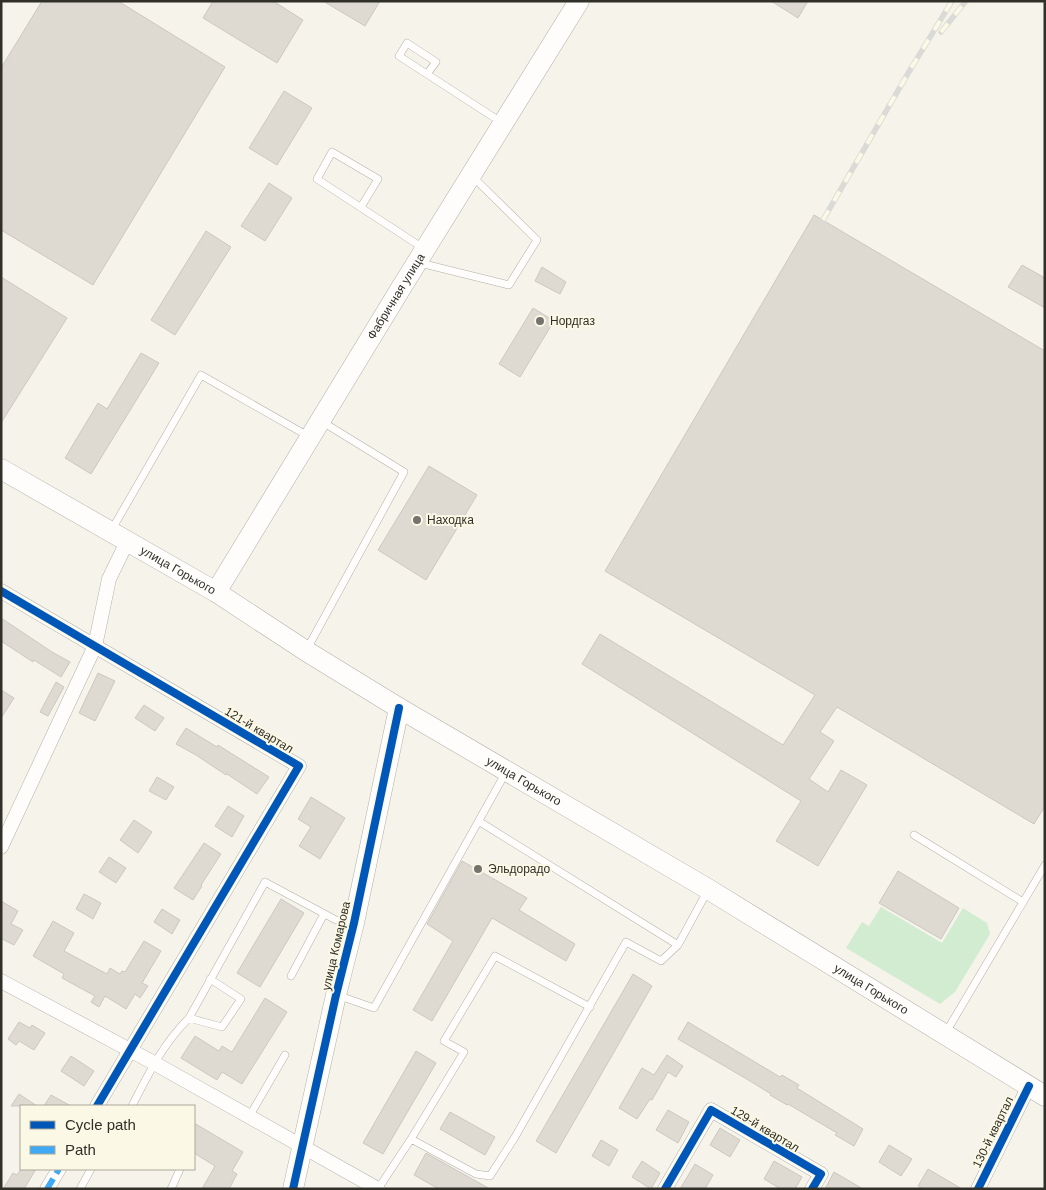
<svg xmlns="http://www.w3.org/2000/svg" width="1046" height="1190" font-family="Arial,sans-serif">
<style>
.green{fill:#d1ecd1}
.building{fill:#dedad2;stroke:#ccc8c1}
.lines{fill:none;stroke-linecap:round;stroke-linejoin:round}
.lane-casing{stroke:#b1b0a8;stroke-width:8}
.street-casing{stroke:#b1b0a8;stroke-width:15}
.secondary-casing{stroke:#b1b0a8;stroke-width:21}
.lane{stroke:#fefdfc;stroke-width:7}
.street{stroke:#fefdfc;stroke-width:14}
.secondary{stroke:#fefdfc;stroke-width:20}
.rail-casing{stroke:#dadad6;stroke-width:5.5}
.rail{stroke:#fbf8e5;stroke-width:4;stroke-dasharray:11;stroke-linecap:butt}
.quiet{stroke:#3fa9f5;stroke-width:6;stroke-dasharray:12 6;stroke-linecap:butt}
.cycleway-casing{stroke:#fbf8e5;stroke-width:11}
.cycleway{stroke:#0057b8;stroke-width:8}
.poi-dot{fill:#75746c;stroke:#fbf8e5;stroke-width:2}
.labels{text-anchor:middle;dominant-baseline:central;stroke-width:4;stroke-linejoin:round;paint-order:stroke}
.street-label{font-size:12px;fill:#302f28;stroke:#fbf8e5}
.poi-label{font-size:12px;fill:#302f28;stroke:#fbf8e5;text-anchor:start}
</style>
<rect width="100%" height="100%" fill="#f6f4ea"/>
<path class="green" d="M881 907 942 943 963 908 987 923 990 934 955 992 940 1004 846 948 862 922 869 926Z"/>
<path class="building" d="M42 1H118L225 67 93 285 1 230V68Z
M213 1H273L303 20 277 63 203 18Z
M323 1H380L365 26Z
M771 1H808L798 18Z
M284 91 312 108 277 165 249 148Z
M269 183 292 198 265 241 241 226Z
M814 215 1045 351V806L1034 824 837 707 820 732 834 741 809 779 828 792 841 770 867 785 818 866 776 841 801 801 582 664 600 634 783 745 815 695 605 571Z
M206 231 231 247 175 335 151 320Z
M1022 265 1045 278V308L1008 287Z
M542 267 566 282 560 294 535 281Z
M1 277 67 318 1 423Z
M533 308 554 321 520 377 499 364Z
M141 353 159 363 91 474 65 458 98 403 107 409Z
M429 466 477 495 426 580 378 550Z
M1 618 52 652 70 662 61 677 34 660 33 662 1 641Z
M98 673 115 681 95 721 79 713Z
M56 682 64 687 48 716 40 712Z
M1 690 14 698 1 718Z
M144 705 164 718 155 731 135 718Z
M186 728 217 747 218 745 269 777 257 794 227 774 226 775 196 755 176 744Z
M157 777 174 787 166 800 149 791Z
M311 797 345 818 320 859 299 846 311 827 298 819Z
M228 806 244 816 232 837 215 826Z
M134 820 152 832 138 853 120 840Z
M204 843 221 854 201 885 202 886 193 900 174 888Z
M109 857 126 868 116 883 99 872Z
M462 861 527 898 519 910 575 944 566 961 492 918 432 1021 413 1010 453 941 427 924Z
M898 871 959 908 941 939 879 903Z
M84 894 101 903 93 919 76 909Z
M281 899 304 913 260 987 237 973Z
M1 901 18 911 11 924 23 930 14 945 2 939 1 941Z
M162 909 180 920 172 934 154 922Z
M53 921 74 933 64 951 107 974 110 968 120 974 122 971 125 972 144 941 161 951 142 983 148 986 140 998 135 994 126 1009 105 996 99 1007 91 1002 95 996 62 978 64 974 33 956Z
M633 974 652 986 556 1153 536 1141Z
M265 998 287 1012 242 1084 222 1072 217 1080 181 1058 195 1036 219 1051 222 1046 232 1052Z
M19 1022 30 1028 32 1025 45 1033 34 1050 19 1041 16 1045 8 1039Z
M688 1022 780 1077 782 1075 799 1085 797 1088 863 1129 854 1146 835 1135 837 1133 788 1104 787 1105 770 1095 771 1094 745 1078 678 1039Z
M416 1051 436 1063 383 1154 363 1143Z
M667 1055 683 1066 676 1077 668 1072 652 1100 650 1099 637 1119 619 1108 642 1068 654 1075Z
M71 1056 94 1071 84 1086 61 1071Z
M19 1094 37 1106H11Z
M51 1095 71 1106H44Z
M668 1110 689 1122 678 1143 656 1130Z
M450 1112 495 1137 485 1155 440 1129Z
M194 1123 243 1152 232 1171 237 1174 229 1189H202L215 1166 194 1153Z
M720 1128 740 1140 730 1157 710 1145Z
M601 1140 618 1150 609 1166 592 1156Z
M889 1145 912 1159 901 1176 879 1162Z
M426 1153 490 1189H439L414 1175Z
M642 1161 660 1173 651 1189 632 1177Z
M774 1161 802 1177 795 1189H781L764 1179Z
M695 1164 713 1175 705 1189H680Z
M21 1169H36L24 1189H3L13 1173 17 1175Z
M928 1169 962 1189H923L918 1186Z
M834 1172 863 1189H825Z"/>
<g class="lines">
<g class="lane-casing">
<path id="lane" d="M427 74 436 62 407 43 399 56 501 122
M361 207 378 179 332 152 317 179 423 248
M420 263 509 285 537 240 473 177
M111 531 201 375 308 436
M307 649 404 472 321 421
M480 822 678 945
M914 835 1023 902
M291 976 324 914
M337 995 374 1008 506 772
M189 1018 222 1027 241 999 210 979
M945 1034 1045 865
M132 1106C149 1073 162 1045 189 1018L265 882 336 920 353 923
M249 1117 285 1055
M411 1139 464 1052 444 1041 495 956 590 1007
M80 1189 91 1169
M171 1189 180 1169
M378 1189 411 1139 476 1174 490 1176 515 1137 626 942 661 961 678 945 708 890"/>
</g>
<g class="street-casing">
<path id="street" d="M1 591 299 766 97 1106
M1 847 95 646 109 579 127 542
M1 981 154 1063 378 1189
M47 1189 59 1169
M665 1189 711 1110 821 1174 812 1189
M978 1189 1029 1086"/>
</g>
<g class="secondary-casing">
<g id="secondary">
<path id="s1" d="M1 469 216 592 306 651 399 708 708 889 1045 1096"/>
<path id="s2" d="M216 592 401 288 579 1"/>
<path d="M293 1189 336 995 354 923 399 708"/>
</g>
</g>
<use href="#lane" class="lane"/>
<use href="#street" class="street"/>
<use href="#secondary" class="secondary"/>
<g class="rail-casing">
<path id="rail" d="M941 32 966 1
M823 220 907 75 952 1"/>
</g>
<use href="#rail" class="rail"/>
<path class="quiet" d="M47 1189 59 1169"/>
<g class="cycleway-casing">
<path id="cycleway" d="M1 591 299 766 97 1106
M293 1189 336 995 354 923 399 708
M665 1189 711 1110 821 1174 812 1189
M978 1189 1029 1086"/>
</g>
<use href="#cycleway" class="cycleway"/>
</g>
<g class="poi-dot">
<circle cx="540" cy="321" r="5"/>
<circle cx="417" cy="520" r="5"/>
<circle cx="478" cy="869" r="5"/>
</g>
<g class="labels">
<g class="street-label">
<text stroke="none"><textPath href="#s2" startOffset="346">Фабричная улица</textPath></text>
<text stroke="none"><textPath href="#s1" startOffset="204">улица Горького</textPath></text>
<text transform="translate(259 730) rotate(31)">121-й квартал</text>
<text stroke="none"><textPath href="#s1" startOffset="609">улица Горького</textPath></text>
<text transform="translate(336 946) rotate(-77)">улица Комарова</text>
<text stroke="none"><textPath href="#s1" startOffset="1014">улица Горького</textPath></text>
<text transform="translate(765 1129) rotate(31)">129-й квартал</text>
<text transform="translate(993 1132) rotate(-64)">130-й квартал</text>
</g>
<g class="poi-label">
<text x="550" y="321">Нордгаз</text>
<text x="427" y="520">Находка</text>
<text x="488" y="869">Эльдорадо</text>
</g>
</g>
<rect width="1046" height="1190" fill="none" stroke="#302f28" stroke-width="5"/>
<rect x="20" y="1105" width="175" height="65" fill="#fbf8e5" stroke="#aaa899"/>
<rect x="30" y="1121" width="25" height="8" fill="#0057b8" stroke="#aaa899"/>
<text x="65" y="1130" font-size="15" fill="#302f28">Cycle path</text>
<rect x="30" y="1146" width="25" height="8" fill="#3fa9f5" stroke="#aaa899"/>
<text x="65" y="1155" font-size="15" fill="#302f28">Path</text>
</svg>
